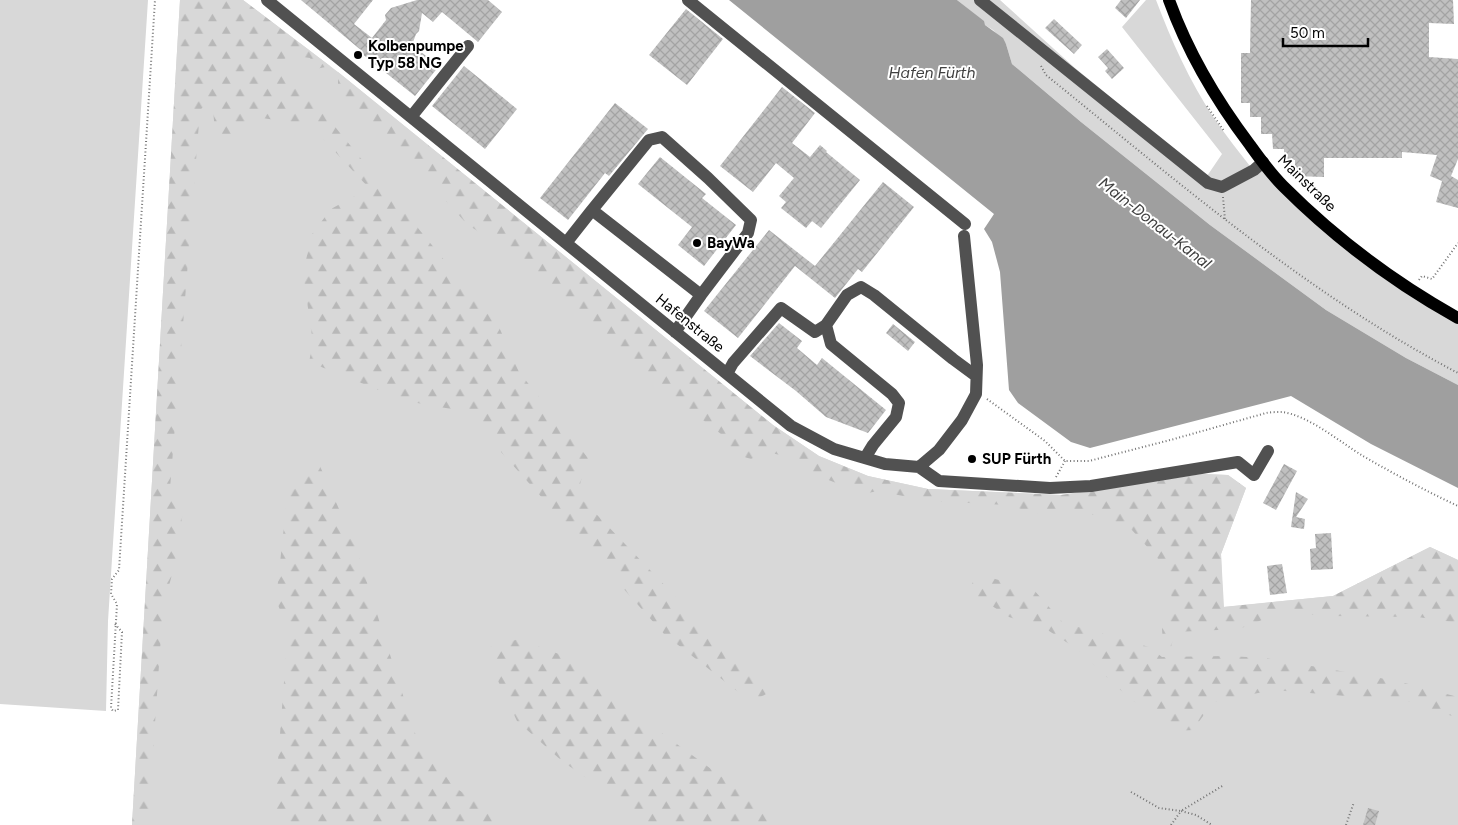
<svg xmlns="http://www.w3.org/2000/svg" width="1458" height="825" font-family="Figtree,sans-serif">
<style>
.green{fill:#d8d8d8}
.forest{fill:url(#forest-firs)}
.water{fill:#9f9f9f}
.building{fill:url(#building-cross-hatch)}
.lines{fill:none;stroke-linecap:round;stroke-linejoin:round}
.path{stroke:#737373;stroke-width:2;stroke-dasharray:1 2.5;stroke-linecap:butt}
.minor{stroke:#515151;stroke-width:12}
.major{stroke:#000;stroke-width:12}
.poi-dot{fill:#000;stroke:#fff;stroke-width:2}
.labels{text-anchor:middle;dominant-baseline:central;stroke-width:4;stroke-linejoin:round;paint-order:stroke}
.poi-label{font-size:15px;font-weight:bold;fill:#000;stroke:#fff;text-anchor:start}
.street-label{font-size:15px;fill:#000;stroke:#fff}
.water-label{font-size:16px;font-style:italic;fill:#404040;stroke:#fff}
</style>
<defs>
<pattern id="forest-firs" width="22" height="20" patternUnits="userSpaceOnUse" patternTransform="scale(1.25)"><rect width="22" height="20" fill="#d8d8d8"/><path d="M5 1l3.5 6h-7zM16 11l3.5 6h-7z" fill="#b8b8b8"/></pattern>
<pattern id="building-cross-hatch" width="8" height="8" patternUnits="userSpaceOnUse" patternTransform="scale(1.25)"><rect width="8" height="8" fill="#c0c0c0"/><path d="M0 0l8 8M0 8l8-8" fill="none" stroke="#a3a3a3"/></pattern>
</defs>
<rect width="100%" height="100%" fill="#fff"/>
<path class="green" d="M0 0H148L108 621 106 711 0 704Z
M180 0H243L338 72 773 425 819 456 868 476 928 489 1061 495 1203 474 1228 475 1246 488 1221 554 1224 607 1333 596 1430 547 1458 560V825H132Z
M957 0H1000L1075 68 1207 176 1222 154 1122 27 1146 0H1156C1171 40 1190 82 1214 118 1226 136 1240 153 1253 170L1263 162 1317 217 1458 318V385L1406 358 1326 310 1210 225 1081 122 1012 64 1006 44 993 30 985 25 983 21Z"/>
<path class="forest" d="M180 0H243L330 66 316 69 310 58 290 55 278 64 318 106 499 327 519 372 588 458 577 494 768 693 751 702 664 634 477 425 457 410 406 401 309 362 313 343 303 273 312 234 331 209 369 188 310 125 262 118 216 142 212 99 200 110 170 489 184 505 175 564 163 607 148 825H132Z
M338 72 773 425 819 456 868 476 928 489 1061 495 1203 474 1228 475 1246 488 1221 554 1223 607 1333 596 1430 547 1458 560V623L1418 617 1331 616 1282 612 1239 629 1175 632 1171 647 1163 643 1162 629 1167 619 1173 601 1160 561 1131 529 1078 509 1052 518 1007 505 930 501 877 491 864 494 826 479 780 455 767 452 751 459 731 453 721 434 661 388 540 276 466 223 392 142 338 91Z
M319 464 355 545 416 736 453 786 505 821 504 825H273L288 630 276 600 289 480Z
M976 574 1033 589 1065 625 1079 627 1149 647 1162 657 1228 656 1265 658 1397 681 1458 697V718L1407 701 1273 690 1213 702 1193 730 1176 731 1129 698 1077 649 1046 629 1009 617 969 591Z
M519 639 567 657 619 702 773 814 783 825H645L635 812 562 761 517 721 483 649Z"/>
<path class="water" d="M729 0H957L984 21 985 25 1003 38 1006 44 1012 64 1081 122 1210 225 1326 310 1406 358 1458 385V488L1371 444 1291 396 1090 448 1071 442 1018 403 1009 390 1000 272 992 242 984 229 994 214Z"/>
<path class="building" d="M301 0H373L354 24 372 38 386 20 385 15 391 8 417 0H488L502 12 478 42 442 12 433 22 422 13 419 31 416 34 412 45 439 66 415 96 361 53 362 51Z
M1121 0H1140L1126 18 1115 8Z
M1251 0H1453L1454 24 1429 23V57L1458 59V159L1451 176 1458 180V208L1436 202 1442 181 1430 176 1437 155 1402 152V158H1324V177L1295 176V160H1284V149H1273L1272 134H1261V117H1250V103H1241V53H1250Z
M686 9 723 39 687 85 649 55Z
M1054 19 1082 45 1074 54 1045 28Z
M1107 49 1124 68 1112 79 1105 71 1108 68 1098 57Z
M464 66 517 109 485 149 432 106Z
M782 87 815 113 792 143 810 157 820 145 827 151 826 152 860 180 821 228 812 221 806 228 781 208 786 202 779 196 794 178 776 163 753 192 720 166Z
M615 103 648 129 609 176 605 173 568 220 540 198Z
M660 157 706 194 702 198 736 225 704 266 678 245 692 227 638 184Z
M883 182 914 207 862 272 858 269 835 298 795 266 738 338 704 311 769 230 815 266Z
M779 323 802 341 797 348 817 365 822 358 886 410 868 433 826 417 796 391 750 356Z
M893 324 915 342 908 351 886 333Z
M1284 464 1297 471 1276 510 1263 503Z
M1296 492 1308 499 1296 517 1305 519 1304 529 1291 527Z
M1331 533 1333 569 1311 570 1310 549 1316 548 1315 534Z
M1282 564 1287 593 1270 595 1267 566Z
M1368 808 1379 811 1375 825H1363Z"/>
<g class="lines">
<path class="path" d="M1041 66 1046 75C1178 182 1307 294 1458 373
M1207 106 1224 131
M1223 197 1225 220
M1419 280 1422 276 1432 279 1458 243
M987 399 1045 441 1065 461H1089L1174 439 1266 413C1271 412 1277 412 1282 412 1308 415 1340 442 1363 456 1394 474 1426 491 1458 506
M1056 477 1065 461
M115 624 122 632 118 710 113 711 111 708 117 604 111 594 112 579 119 570 155 0
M1131 792 1159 808 1181 811 1224 785
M1171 825 1181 811 1196 815 1212 825
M1346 825 1354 802"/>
<path class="minor" d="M267 0 791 426 834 449 885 464 919 467 939 450 962 420 976 394 977 365 964 236
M688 0 965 224
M980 0 1208 183 1222 187 1254 170 1263 162
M411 117 468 46
M592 210 649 140 662 137 708 178 751 220 748 233 701 295
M566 243 592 210 701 295 675 332
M727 374 733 363 781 308 815 332 826 325
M865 458 873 445 896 417 899 403 892 394 831 344 826 325 847 295 861 287 874 295 953 359 976 376
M919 467 939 481 1050 488 1091 486 1238 462 1254 475 1268 451"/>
<path class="major" d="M1169 0C1188 53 1216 100 1250 145 1260 159 1271 174 1283 186 1334 237 1395 283 1458 318"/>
</g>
<g class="poi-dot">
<circle cx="358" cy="55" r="5"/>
<circle cx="697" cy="243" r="5"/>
<circle cx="972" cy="459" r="5"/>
</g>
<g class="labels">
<g class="poi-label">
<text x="368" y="46">Kolbenpumpe<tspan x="368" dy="17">Typ 58 NG</tspan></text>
<text x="707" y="243">BayWa</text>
<text x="982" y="459">SUP Fürth</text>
</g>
<g class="street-label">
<text transform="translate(1307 183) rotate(44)">Mainstraße</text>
<text transform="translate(690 323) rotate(39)">Hafenstraße</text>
</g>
<g class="water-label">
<text x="932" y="72">Hafen Fürth</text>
<text transform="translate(1155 223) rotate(38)">Main-Donau-Kanal</text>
</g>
</g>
<path d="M1283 38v8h85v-8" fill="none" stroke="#000000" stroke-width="2.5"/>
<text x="1290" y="38" font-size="15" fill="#000000" stroke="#ffffff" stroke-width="4" paint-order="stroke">50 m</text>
</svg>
